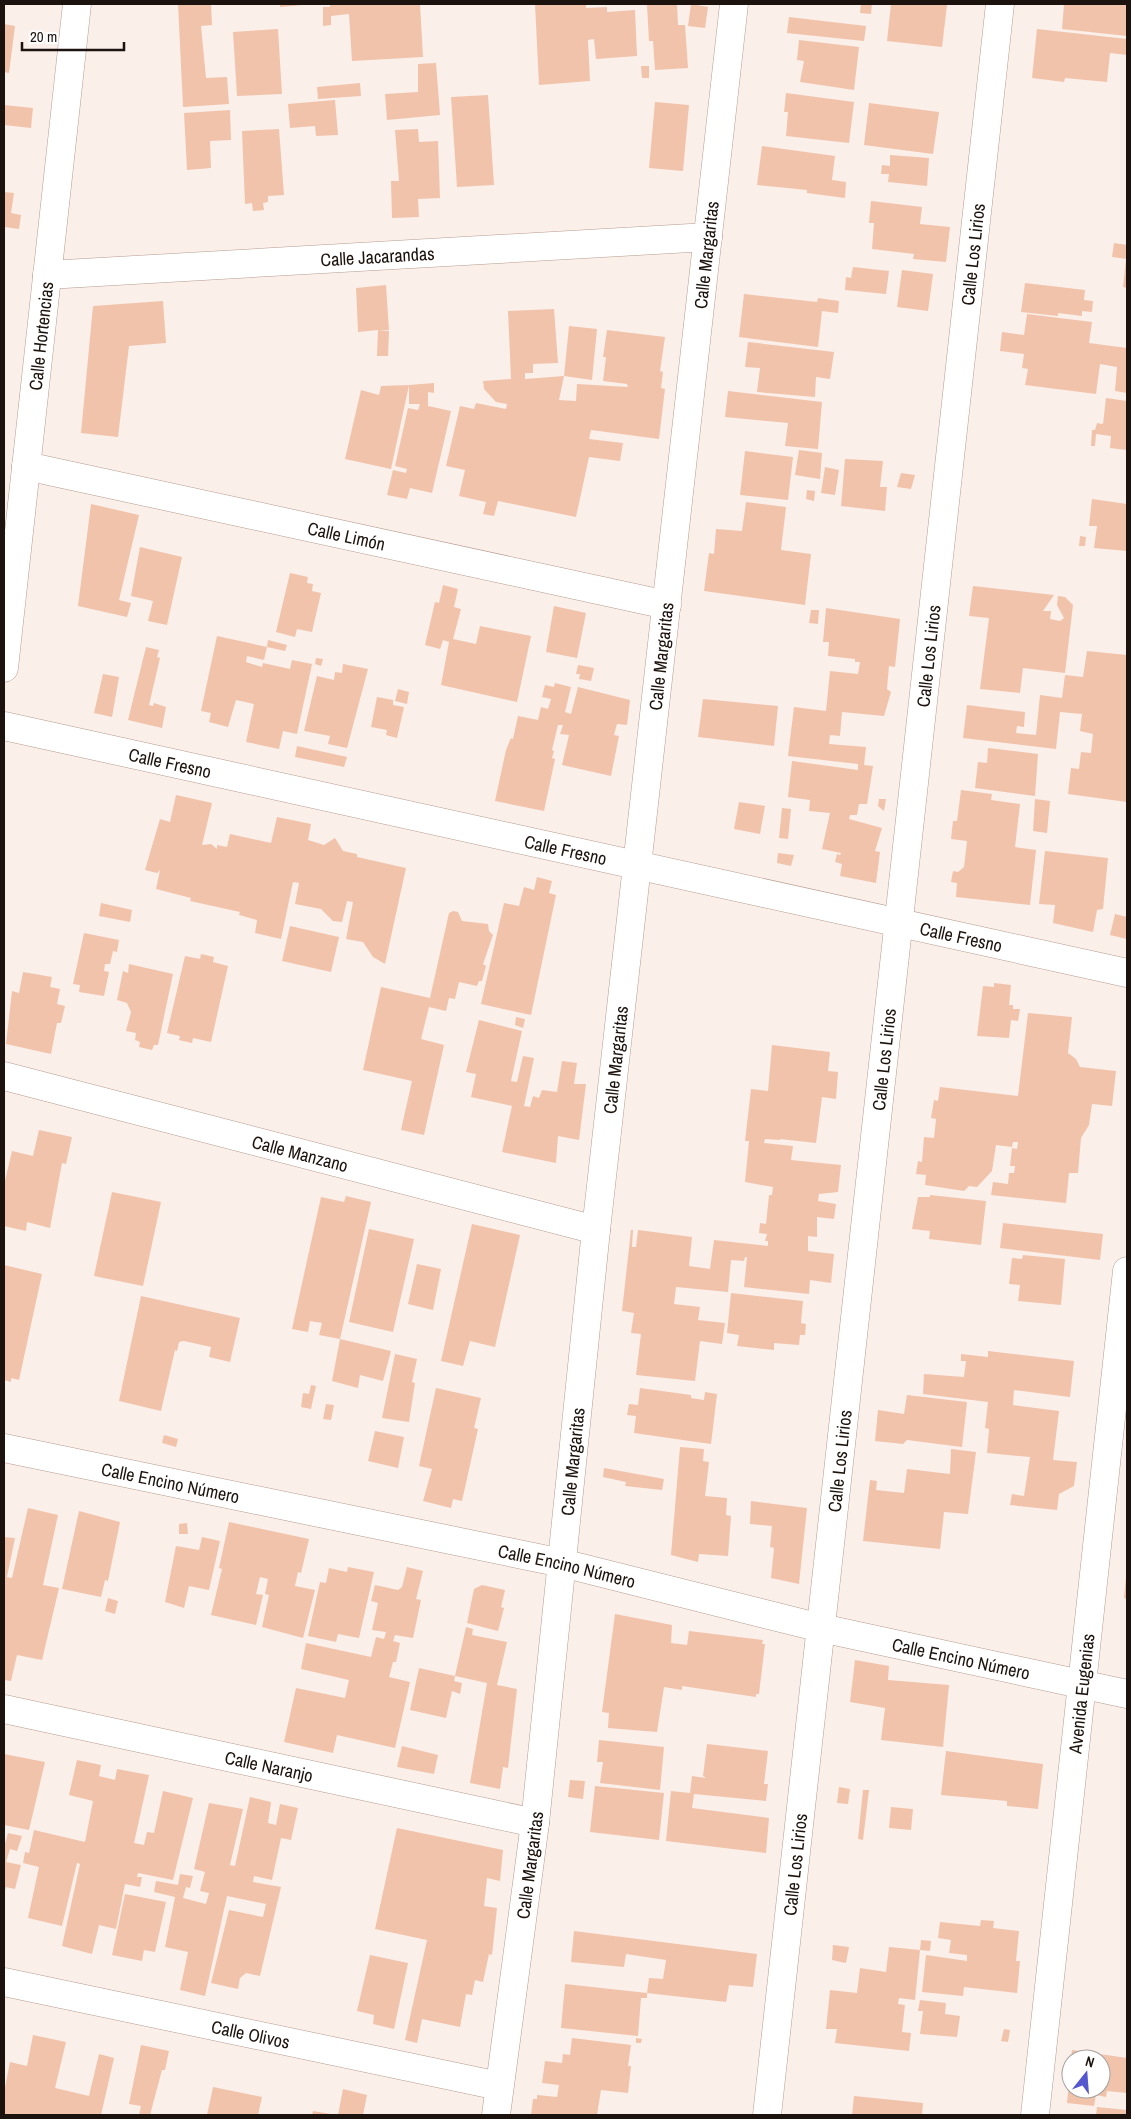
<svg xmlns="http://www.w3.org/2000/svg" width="1131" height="2119" font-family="'Archivo Narrow',sans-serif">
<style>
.building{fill:#f2c3ab}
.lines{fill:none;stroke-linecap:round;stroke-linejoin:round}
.minor-casing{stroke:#b79c8f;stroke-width:29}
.tertiary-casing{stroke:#b79c8f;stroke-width:29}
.minor{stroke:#fff;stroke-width:28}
.tertiary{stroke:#fff;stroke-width:28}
.labels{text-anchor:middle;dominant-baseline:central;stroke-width:4;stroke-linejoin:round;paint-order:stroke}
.street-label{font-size:18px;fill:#1d130e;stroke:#fff}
</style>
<rect width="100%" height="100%" fill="#fbefea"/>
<path class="building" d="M178 4H211L212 25 201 26 206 78 227 77 229 104 183 107Z
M280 4H303V5L280 7Z
M330 4H420L423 57 352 61 349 14 331 16V25L323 26V7H330Z
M535 4H586V8L607 7V12L635 10 637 56 596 59 594 39 588 40 590 81 539 85Z
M677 4 678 25H685L688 68 655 70 653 41H649L647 5Z
M691 4 708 7 705 28 688 26Z
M861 4H872L871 14 860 13Z
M891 4 947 5 942 47 887 41Z
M1064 4H1127V36L1062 29Z
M789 17 866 26 864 41 787 33Z
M4 24 15 26 9 73 4 72Z
M278 29 282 94 237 96 233 32Z
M1037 29 1127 39V55L1110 53 1107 82 1065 78 1064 82 1032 78Z
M799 40 859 47 854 90 800 82 804 61 797 60Z
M436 63 440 115 387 120 385 94 418 92V64Z
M641 66H649V78H642Z
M360 83 361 96 318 99 317 87Z
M786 93 854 102 849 143 786 136 788 112H784Z
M488 95 494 185 457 187 451 97Z
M335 100 338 135 316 136 315 126 290 128 288 104Z
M655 102 689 105 683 171 649 168Z
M869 103 939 112 933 154 864 145Z
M4 105 33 108 31 128 4 125Z
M230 110 231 140 210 141 211 168 187 170 184 113Z
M279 129 284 195 268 196V202L263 203 264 210 253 211 252 203 245 204 242 131Z
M418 129 419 142 438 141 440 198 418 199 419 217 392 218 391 181H399L395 130Z
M762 146 835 156 832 180 846 182 845 198 807 193V190L757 185Z
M890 155 929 158 927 186 888 182 889 174H881L882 165 890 166Z
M4 192 14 193 11 213 21 215 19 229 4 227Z
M871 201 922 207 920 224 950 227 946 262 913 259 914 254 872 249 874 223H869Z
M1114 243 1127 245V259L1112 257Z
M1126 260H1127V288L1123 287Z
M853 267 889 271 886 294 845 290 846 277 851 278Z
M902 270 933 274 928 311 897 307Z
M1025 283 1085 290 1084 300 1093 301 1092 312 1082 311V316L1058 313V316L1021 312Z
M386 285 389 330H378L389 331 388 356H377L378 330 358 332 356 288Z
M744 294 817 302 818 298 839 301 838 313 822 311 818 347 739 337Z
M163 301 166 343 129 346 118 437 81 433 93 306Z
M554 309 558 363 533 364V373H525V379L564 376 569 326 597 329 592 380 564 376 559 400 576 401 577 384 628 387 627 384 603 381 606 357H603L607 330 665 337 660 371 663 372 661 388 665 389 659 439 591 430 589 439 623 443 620 461 589 457 576 517 498 501 494 516 483 514 486 502 459 496 465 470 446 466 460 406 474 409 476 403 506 409 507 404 496 402 484 389 483 381 511 379 508 311Z
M1027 314 1092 322 1089 343 1127 348V393L1115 391 1117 367 1100 364 1096 394 1025 385 1028 369 1022 368 1024 354 1000 351 1002 332 1024 335Z
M748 342 834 352 830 379 816 377 815 397 757 392 760 368 745 367Z
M434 383V393L428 392V406L451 411 432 493 410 488 407 499 387 495 393 470 406 473 407 469 395 466 408 408 418 410 420 404H409V385Z
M409 385 391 469 345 459 361 390 379 395 381 386Z
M728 391 822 402 818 449 785 446 788 423 725 417Z
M1106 398 1127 401V450L1110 448 1111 436 1096 434 1095 446H1091L1092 430H1095L1097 423 1103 424Z
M799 450 822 453 820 479 795 475Z
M745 451 793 457 788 500 740 495Z
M845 459 883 461 880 487H887L885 511 841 506Z
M825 467 839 470 835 495 821 493Z
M901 473 915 475 911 489 897 487Z
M807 490 815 491 814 501 806 499Z
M1092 499 1127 504V551L1094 548 1097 526H1089Z
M746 502 786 507 781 550 811 554 805 605 704 591 709 553 714 554 716 529 742 531Z
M91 504 139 515 119 600 131 603 127 617 78 606Z
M1080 536 1086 537 1085 546H1079Z
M140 547 182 557 167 625 148 621 153 601 131 596Z
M290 573 308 577 307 583 313 584 312 591 321 593 312 632 297 629 295 637 276 632Z
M443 585 458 589 454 607 461 609 453 639 476 644 480 626 531 636 517 702 441 685 449 642 443 640 440 649 425 645 435 602 439 603Z
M973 586 1054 595 1043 611H1051L1050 619 1060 621 1064 618 1057 605 1058 596 1065 597 1073 605 1065 673 1023 668 1020 693 980 689 989 618 969 616Z
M554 606 586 613 577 658 546 652Z
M826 608 900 619 895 667 889 666 887 689 891 692 884 716 842 712 840 736 830 735 829 744 866 747 864 765 873 766 867 804H859L857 815H850L849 819 882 828 875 851 880 852 876 883 840 876 842 864 835 862 837 854 840 855 841 853 822 849 830 813 809 811 810 800 788 797 792 761 858 770V764L788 756 794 707 826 711 830 671 858 674 860 662H855V659L828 656 829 642H823Z
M811 610H819L818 624 809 623Z
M217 636 267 647 264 660 247 656 246 662 262 667 263 663 290 669 292 660 312 664 297 734 283 731 279 749 246 742 254 704 236 700 228 727 209 722 211 713 201 711Z
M268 640 287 645 285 651 267 647Z
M146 647 159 650 157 657 160 658 149 705 153 706 154 703 166 707 162 728 128 720Z
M1087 651 1127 655V802L1068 794 1071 768 1079 769 1081 752 1091 753 1093 734 1080 731 1082 714 1060 712 1056 749 963 738 967 705 1025 712 1024 727 1017 726 1016 733 1036 735 1040 695 1062 698 1065 675 1083 677Z
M316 658 323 659 321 666 315 664Z
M343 664 368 669 347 748 328 744 330 736 304 731 317 676 334 680 335 672 342 673Z
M578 665 594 668 591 681 579 679 580 674H576Z
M103 674 119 677 112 717 94 713Z
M555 683 571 687 565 712 571 714 578 687 630 700 627 725 617 724 614 735 619 736 611 776 562 765 569 735 560 734 563 725H558L552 750 554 751 552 758 555 759 544 811 495 801 506 750 511 738 513 739 518 716 538 720 541 707 548 709 551 699 542 697 545 685 554 687Z
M398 689 409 692 407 704 395 701Z
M377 697 393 700V705L404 707 397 738 386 735 387 730 371 727Z
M703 699 778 706 774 746 698 737Z
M297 746 347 757 344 767 295 757Z
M988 748 1038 754 1035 796 975 788 978 762 987 763Z
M961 790 992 794 991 800 1020 804 1015 847 1036 850 1030 905 956 897 957 883 951 882 953 871 958 872 964 867 967 841 951 839 953 821H957Z
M176 795 212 803 202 845 211 844 217 849V845L227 847 230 834 271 843 277 817 311 824 308 840 324 845 335 838 343 851 357 854V857L406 868 385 964 373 957 363 942 346 939 353 902 347 901 342 922 333 921 321 909 295 904 299 883 293 882 281 939 255 933 257 920 239 915 240 912 190 901 191 898 156 889 160 870 157 873 145 870 160 819 170 822Z
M879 799H886L884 811 878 806Z
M1035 799 1050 801 1047 833 1033 831Z
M739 802 765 806 760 834 734 829Z
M782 808 791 809 788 839 779 838Z
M1045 851 1108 858 1103 909 1097 910 1093 932 1053 923 1055 905 1039 904Z
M778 853 794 855 791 866 777 863Z
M537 877 552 881 549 893 556 895 531 1015 481 1004 504 903 519 906 524 887 534 890Z
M101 903 132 910 130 922 99 916Z
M453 911 458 912 462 921 488 924 489 931 493 935 483 964 486 966 482 981H479L477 986 459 982 455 999 449 998 446 1011 429 1007 421 1039 444 1045 424 1135 401 1130 412 1081 363 1070 381 987 430 998 449 913Z
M1115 914 1127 917V939L1110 935Z
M290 926 339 937 331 972 282 961Z
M84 933 119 940 117 952 113 951 110 964H105L104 971 109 972 104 996 79 992 80 985 73 984Z
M201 954 214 957 213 962 228 966 211 1042 193 1038 192 1043 179 1040 180 1036 167 1033 185 956 200 959Z
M129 964 173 974 158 1045H154L152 1050 139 1047 140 1042 135 1040 136 1033 126 1031 131 1012 127 1003 117 1000 123 971 128 973Z
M23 972 52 977 50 987 60 989 57 1004 65 1006 61 1023H57L51 1054 6 1044 12 991 19 993Z
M994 983 1011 985 1009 1005H1013V1009H1020L1018 1021 1011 1020 1009 1038 977 1036 983 986 994 987Z
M1028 1013 1072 1017 1068 1053 1076 1059 1080 1067 1116 1071 1112 1106 1092 1104 1089 1125 1081 1138 1078 1173H1069L1066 1203 991 1195 993 1182 1008 1184 1009 1173H1014L1015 1166H1010L1012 1148 1017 1149 1018 1142H1013L1012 1147 996 1145 992 1171 977 1187 969 1186 964 1191 925 1185 926 1175 916 1174 918 1161 922 1162 924 1137 934 1138 936 1119 931 1118 934 1100 938 1101 940 1087 1018 1096Z
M516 1017 525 1019 523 1028 515 1025Z
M479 1020 522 1031 511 1081 517 1082 523 1056 534 1058 524 1106 530 1107 533 1096 539 1098 542 1090 557 1092 562 1061 577 1063 574 1084H586L579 1140 558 1136 556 1163 502 1152 512 1106 471 1097 476 1074 466 1072Z
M772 1045 830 1052 828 1071 838 1072 836 1099 822 1097 816 1143 780 1139V1140L765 1139 764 1143 793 1146 791 1160 841 1165 838 1192 819 1194 818 1201 836 1204 834 1219 817 1217V1237L808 1236V1251L834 1254 831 1283 810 1280 809 1294 744 1287 747 1257H745L744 1261 731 1260 728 1292 676 1287 674 1304 700 1307 698 1320 725 1323 722 1344 700 1341 695 1381 636 1375 641 1334 631 1333 634 1313 622 1311 631 1230H633L632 1247H636L638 1230 692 1237 689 1266 710 1269 714 1240 768 1246V1241H765L767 1234 759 1233 760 1223 766 1224 769 1195H772L773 1187 745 1182 749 1141H745L751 1089 768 1091Z
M39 1130 72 1137 66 1164 62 1163 50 1228 27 1222 26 1231 4 1226V1185L12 1151 33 1156Z
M112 1192 161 1202 143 1286 94 1276Z
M930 1195 986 1201 981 1245 929 1239 930 1231 912 1229 918 1197H930Z
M346 1196 371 1202 340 1339 319 1335 322 1323 310 1321 308 1332 292 1329 321 1197 344 1202Z
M1003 1223 1103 1234 1100 1260 1000 1248Z
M472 1224 520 1235 495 1347 470 1341 463 1366 441 1361Z
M369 1229 414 1239 393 1332 349 1322Z
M1023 1255 1065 1259 1061 1305 1018 1301 1020 1285 1009 1284 1012 1258 1022 1259Z
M417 1264 441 1269 433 1310 408 1304Z
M4 1265 42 1274 19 1380 11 1378V1382L4 1380Z
M731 1293 803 1301 801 1323 806 1324 805 1335H800L799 1345 774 1343V1350L737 1346 739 1335 727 1333Z
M141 1296 240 1318 230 1362 209 1357 211 1347 184 1341 179 1342 177 1351 175 1350 161 1411 119 1401Z
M340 1339 391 1351 383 1381 360 1375 358 1388 332 1381Z
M988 1351 1074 1361 1070 1397 1014 1390 1013 1405 1059 1411 1053 1460 1077 1462 1074 1486 1059 1494 1057 1510 1010 1505 1012 1494 1024 1496 1030 1457 987 1453 989 1429 985 1428 988 1402 923 1394 924 1374 964 1377 966 1361H961V1354L988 1357Z
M395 1354 417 1359 412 1382 415 1383 409 1422 382 1418Z
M311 1385 316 1386 311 1409 301 1407 303 1393 309 1394Z
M436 1388 481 1398 474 1428 478 1429 462 1501 453 1499 451 1508 423 1501 432 1469 419 1466Z
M640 1388 691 1395V1398L704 1400 705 1392 717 1394 711 1444 634 1433 636 1416 627 1415 629 1404 638 1405Z
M907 1395 967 1402 962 1447 907 1440 903 1444 875 1441 878 1410 904 1414Z
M326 1404 334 1405 331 1420 323 1419Z
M375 1431 404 1437 398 1468 368 1461Z
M164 1435 178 1439 176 1447 162 1443Z
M680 1447 704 1449 703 1461 709 1462 705 1496 727 1498 726 1515 731 1516 728 1556 699 1554 698 1562 671 1555Z
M951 1449 976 1452 968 1514 944 1512 940 1549 863 1541 870 1480 877 1481 876 1490 904 1493 907 1469 950 1474Z
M604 1468 664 1479 662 1490 625 1486 626 1482 603 1477Z
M751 1501 807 1508 799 1584 771 1578 774 1548 770 1547 772 1526 750 1524Z
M28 1508 58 1515 43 1585 59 1588 42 1660 17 1655 11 1681 4 1680V1537L15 1538 7 1577 12 1578Z
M79 1511 120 1522 108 1581 105 1580 101 1597 62 1589Z
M229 1522 309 1539 301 1573 298 1572 295 1586 315 1590 303 1638 262 1627 269 1595 265 1594 268 1579 260 1577 256 1594 263 1595 256 1625 211 1615 222 1569 219 1568Z
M187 1523 188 1534H179V1524Z
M202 1537 220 1541 209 1590 189 1586 184 1608 165 1602 176 1546 199 1550Z
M348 1567 374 1572 359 1638 338 1634 336 1642 308 1636 320 1582 326 1583 329 1568 347 1572Z
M407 1567 423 1571 416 1599 421 1600 413 1638 395 1635 393 1641 400 1643 396 1662H393L389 1677 410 1682 395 1748 337 1735 333 1753 284 1742 296 1688 345 1698 349 1680 301 1669 306 1643 371 1657 376 1637 384 1639 386 1632 372 1630 378 1603 371 1601 375 1585 398 1590 402 1587Z
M1126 1577H1127V1599L1124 1598Z
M482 1585 505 1590 501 1607 504 1608 498 1631 467 1623 474 1589Z
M108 1598 118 1601 115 1614 105 1611Z
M615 1614 672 1625 671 1643 687 1645 689 1631 763 1640 762 1644H765L759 1694H756V1697L682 1686V1690L664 1687 657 1732 608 1728 609 1713 602 1712Z
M466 1627 473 1629 472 1635 507 1642 497 1685 517 1689 508 1768 503 1767 500 1789 470 1783 487 1683 455 1676 454 1681 462 1683 460 1694 452 1691 446 1718 410 1710 419 1668 455 1676Z
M855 1660 889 1666 888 1680 949 1685 943 1747 881 1740 885 1708 850 1702Z
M599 1740 664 1747 660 1790 600 1783 603 1762H597Z
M707 1744 768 1751 764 1784H768L766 1801 694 1794 692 1808 769 1818 766 1853 666 1841 671 1791 690 1793 692 1776 706 1778 703 1776Z
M402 1746 438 1755 434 1774 397 1767Z
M946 1751 1043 1764 1038 1809 1007 1806V1801L941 1795Z
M4 1754 45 1762 29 1830 4 1825Z
M77 1760 101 1765 99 1776 115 1780 117 1769 149 1775 134 1843 144 1845 147 1832 154 1833 163 1791 193 1798 173 1880 138 1873 137 1877H142L140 1887 125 1884 116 1929 99 1925 92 1954 62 1946 80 1864 77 1863 62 1926 28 1918 39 1867 23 1863 25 1852 29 1853 34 1830 85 1842 93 1801 69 1795Z
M570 1780 585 1781 583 1799 568 1797Z
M595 1786 664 1793 659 1840 590 1832Z
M839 1787 850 1789 848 1804 837 1803Z
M863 1790H869L863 1840 858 1839Z
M250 1797 271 1802 268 1823 276 1825 280 1804 298 1808 291 1840 281 1838 272 1880 254 1876 253 1882 281 1887 260 1976 246 1973 240 1978 238 1989 211 1983 229 1910 263 1917 266 1904 227 1896 205 1996 180 1990 188 1952 165 1947 175 1897 154 1892 156 1881 178 1885 180 1874 193 1876 190 1888 186 1887 183 1898 206 1904 209 1893 200 1891 205 1872 194 1869 209 1803 243 1809 230 1865 235 1866Z
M891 1807 913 1809 911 1830 889 1828Z
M397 1828 503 1850 500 1881 487 1878 484 1906 497 1908 492 1955 489 1954 483 1982 475 1980 472 1995 466 1994 460 2027 422 2019 417 2043 405 2040 427 1940 375 1929Z
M8 1833 22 1836 17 1851 10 1849 6 1862 21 1865 15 1889 6 1887 4 1894V1847Z
M125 1894 166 1902 155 1952 144 1950 142 1961 112 1955Z
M981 1920 994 1921 993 1928 1019 1931 1016 1961H1020L1017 1993 964 1987 963 1996 922 1992 926 1955 967 1961V1955L949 1953 951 1940 938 1938 940 1922 980 1926Z
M574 1931 757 1954 753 1987 729 1985 726 2002 647 1993 649 1978 663 1979 666 1960 626 1954 624 1967 571 1962Z
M921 1940 931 1941 930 1951 920 1950 915 2000 899 1998 898 2004 905 2005 902 2032 911 2033 909 2051 835 2043 837 2029H826L830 1990 857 1993 860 1968 886 1972 889 1947 920 1950Z
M833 1945 849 1947 846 1963 832 1960Z
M370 1955 408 1963 394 2029 373 2024 374 2015 357 2011Z
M565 1984 647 1993V1998H641L638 2036 561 2028Z
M920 2000 946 2003 945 2014 960 2016 957 2037 920 2034 923 2011H918Z
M1004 2029 1010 2030 1008 2042 1001 2041Z
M33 2035 66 2042 55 2088 89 2096 99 2054 114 2058 101 2115H4V2092L10 2062 27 2066Z
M572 2038 631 2045 628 2066H631L628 2093 601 2090 597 2115H531L533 2099H537V2095L557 2097 559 2085 542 2083 545 2061 562 2063 563 2054 570 2055Z
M636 2038 642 2039 641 2043H636Z
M141 2045 169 2051 165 2070H162L150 2115H139L141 2106 129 2104Z
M1072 2050 1127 2058V2093L1107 2091 1106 2097 1096 2095 1094 2106 1067 2103 1070 2072 1071 2089H1101V2059H1071Z
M213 2087 262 2097 258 2115H207Z
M343 2089 367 2095 363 2115H338Z
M854 2096 923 2103 922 2115H852Z
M1097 2107 1127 2110V2115H1096Z
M313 2111 331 2114V2115H312Z"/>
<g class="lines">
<g class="minor-casing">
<g id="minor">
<path id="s1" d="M47 275 708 237"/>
<path id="s2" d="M26 466 667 605"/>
<path id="s3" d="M4 726 1127 973"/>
<path id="s4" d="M4 1076 596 1230"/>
<path id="s5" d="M4 1448 562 1563 821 1628 1127 1694"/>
<path id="s6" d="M4 1709 535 1823"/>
<path id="s7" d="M4 1982 499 2086"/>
<path id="s8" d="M496 2115 535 1823 596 1230 734 4"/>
<path id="s9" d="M767 2115 1000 4"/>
<path id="s10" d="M1035 2115 1127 1271"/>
</g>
</g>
<g class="tertiary-casing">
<g id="tertiary">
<path id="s11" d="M4 668 77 4"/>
</g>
</g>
<use href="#minor" class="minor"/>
<use href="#tertiary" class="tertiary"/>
</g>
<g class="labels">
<g class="street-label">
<text stroke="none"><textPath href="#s9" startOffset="1872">Calle Los Lirios</textPath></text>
<text stroke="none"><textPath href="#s8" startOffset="1872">Calle Margaritas</textPath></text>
<text stroke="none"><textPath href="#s1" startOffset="331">Calle Jacarandas</textPath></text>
<text stroke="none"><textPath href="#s11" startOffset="334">Calle Hortencias</textPath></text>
<text stroke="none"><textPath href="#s2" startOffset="328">Calle Limón</textPath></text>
<text stroke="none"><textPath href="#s8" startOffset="1468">Calle Margaritas</textPath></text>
<text stroke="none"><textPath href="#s9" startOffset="1468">Calle Los Lirios</textPath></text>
<text stroke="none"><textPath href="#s3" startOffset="170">Calle Fresno</textPath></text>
<text stroke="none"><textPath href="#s3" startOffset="575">Calle Fresno</textPath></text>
<text stroke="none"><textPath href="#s3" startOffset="980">Calle Fresno</textPath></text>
<text stroke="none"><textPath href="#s9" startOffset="1062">Calle Los Lirios</textPath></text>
<text stroke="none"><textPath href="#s8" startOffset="1062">Calle Margaritas</textPath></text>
<text stroke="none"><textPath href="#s4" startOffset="306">Calle Manzano</textPath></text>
<text stroke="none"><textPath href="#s8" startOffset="658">Calle Margaritas</textPath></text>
<text stroke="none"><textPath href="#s9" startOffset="658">Calle Los Lirios</textPath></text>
<text stroke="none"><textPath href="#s5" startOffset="170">Calle Encino Número</textPath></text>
<text stroke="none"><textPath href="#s5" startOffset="575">Calle Encino Número</textPath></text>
<text stroke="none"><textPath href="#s5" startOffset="980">Calle Encino Número</textPath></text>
<text stroke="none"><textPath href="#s10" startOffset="424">Avenida Eugenias</textPath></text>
<text stroke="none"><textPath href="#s6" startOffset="271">Calle Naranjo</textPath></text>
<text stroke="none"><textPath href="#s8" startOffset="252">Calle Margaritas</textPath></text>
<text stroke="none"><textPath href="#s9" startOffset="252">Calle Los Lirios</textPath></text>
<text stroke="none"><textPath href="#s7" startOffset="252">Calle Olivos</textPath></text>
</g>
</g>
<rect width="1131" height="2119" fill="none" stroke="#1d130e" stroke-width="10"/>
<g transform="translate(1086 2074) rotate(17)"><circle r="24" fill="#ffffff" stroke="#a5a19f"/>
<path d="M0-4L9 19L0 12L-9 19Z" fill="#5557ce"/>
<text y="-8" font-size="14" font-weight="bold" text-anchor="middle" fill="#1d130e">N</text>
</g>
<path d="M22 42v8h102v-8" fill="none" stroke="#1d130e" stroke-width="2.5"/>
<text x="30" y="42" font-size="15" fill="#1d130e" stroke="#ffffff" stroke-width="4" paint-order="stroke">20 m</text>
</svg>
